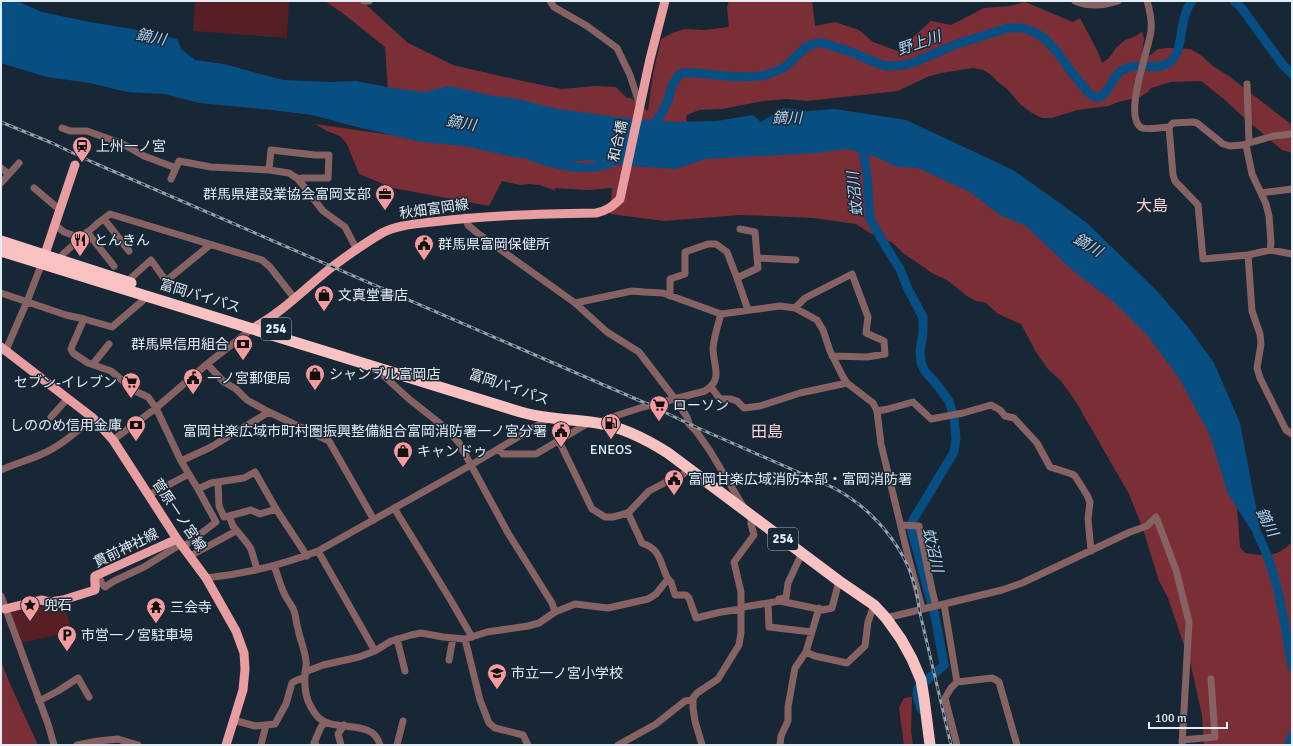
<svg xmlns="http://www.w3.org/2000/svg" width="1293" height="746" font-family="Signika,'Noto Sans JP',sans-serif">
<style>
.green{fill:#561f24}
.forest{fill:#7a2f36}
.water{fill:#074f82}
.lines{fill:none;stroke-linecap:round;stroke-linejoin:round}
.river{stroke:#074f82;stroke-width:9}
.minor{stroke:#876263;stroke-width:7}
.major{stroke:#e89ea0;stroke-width:9}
.highway{stroke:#f8c1c2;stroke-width:11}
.rail-casing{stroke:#94a0ab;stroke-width:3}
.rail{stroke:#182735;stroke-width:1.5;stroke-dasharray:4.5;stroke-linecap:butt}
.labels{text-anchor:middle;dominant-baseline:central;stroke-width:3;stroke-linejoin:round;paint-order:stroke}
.shield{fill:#182735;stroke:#a6b2bc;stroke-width:1}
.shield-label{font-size:13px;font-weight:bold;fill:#e3edf6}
.street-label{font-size:14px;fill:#e3edf6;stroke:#182735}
.poi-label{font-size:14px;fill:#e3edf6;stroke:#182735;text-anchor:start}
.water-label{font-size:15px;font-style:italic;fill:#b2d2f0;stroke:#182735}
.quarter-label{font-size:16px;fill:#f8d4d5;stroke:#182735}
</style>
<rect width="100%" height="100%" fill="#182735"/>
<path class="green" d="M195 1H289L287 38 193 31Z
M64 602 71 628 70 629 57 635 21 643 11 614 12 612Z"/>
<path class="forest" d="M325 1H362L408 43 453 65 518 80 562 89 594 86 616 87 627 98H631L648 111 653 74 661 39 672 33 685 29 704 30 729 27 727 7 729 1H812L815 26 835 22 859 30 873 42 898 51 931 21 951 25 984 8 1010 6 1025 2 1073 22 1080 18 1098 52 1102 63 1109 58 1116 48 1125 40 1134 37 1142 32 1144 38 1142 55 1149 56 1158 49 1168 48 1191 49 1202 56 1213 66 1230 77 1292 125V153L1282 150 1241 115 1225 100 1201 81 1171 82 1151 88 1148 92 1140 97 1118 102 1109 106 1077 110 1052 118H1042L1032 113 1021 105 1007 89 998 82 990 74 983 70 973 68 941 73 927 77 898 91 807 101 787 99 763 101 722 109 699 110 687 115 686 120 689 124 752 125 956 171 1179 342 1237 507 1240 547 1245 553C1265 556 1277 558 1292 542V745H1204L1202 715 1191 666 1168 598 1159 581 1143 529 1129 494 1076 402 1061 381 1047 368 1036 352 1021 324 1005 317 997 313 986 303 976 301 967 296 947 280 932 273 903 253 893 243 870 233 856 224 813 218 770 216 740 215 664 221 610 214 612 188 588 190 554 188 556 191 540 185 529 184 520 185 502 181 489 206 393 188 359 174 347 144 340 136 327 131 315 124 391 135 385 47 345 15Z
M1 661 10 684 38 745H1Z
M912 697 911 731 913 745H904L899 708 904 698Z"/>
<path class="water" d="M1 1H17L42 12 89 22 132 29 177 39 181 49 195 60 224 64 283 80 330 82 356 81 387 87 423 92 450 86 493 96 513 98 558 109 624 118 675 122 717 121 753 115 761 122 783 108 809 111 835 109 906 120 1013 170 1047 194 1087 223 1156 290 1188 327 1214 363 1240 423 1264 550 1228 494 1210 435 1179 378 1148 336 1114 302 1071 269 1026 226 1000 215 970 192 918 168 897 167 876 157 847 149 816 153 706 159 675 169 617 165 588 160 569 162 518 158 464 146 421 142 361 128 312 115 272 110 199 103 165 94 127 92 90 83 47 77 1 63Z"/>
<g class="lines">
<path class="river" d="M1234 1 1240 6 1283 65 1292 74
M647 128 654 123 662 113 668 100 672 86 678 76 682 73H696L736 77 762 76 774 72 785 67 806 47 817 43H823L851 52 877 63 886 66 905 65 917 61 957 44 1008 28C1049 24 1059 60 1082 85 1087 91 1090 96 1098 98 1110 93 1111 78 1121 71 1132 63 1148 68 1160 66 1181 63 1179 40 1183 24 1184 16 1187 8 1192 1
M864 142 863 151 867 175 870 219 886 247 900 269 908 289 923 317V333L920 351 921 362 924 370 938 386 949 401 954 417 956 439 954 452 913 520 911 528 935 616 944 665 918 688 917 695 921 709
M533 157C556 165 580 171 605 165 610 164 614 160 619 159
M1258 535C1279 576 1284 622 1292 667
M1289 745 1292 736"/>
<path class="minor" d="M364 1H369
M550 1 554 7 587 26 617 48 630 75 640 106
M1075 1C1089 7 1103 6 1118 1
M1147 1C1150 11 1152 21 1151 31 1149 49 1122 118 1142 128 1147 130 1163 127 1169 127L1173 123 1193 122 1197 123 1223 144 1230 146 1242 145 1273 136 1292 134
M1247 84 1249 143
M1169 127 1173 175 1175 181 1198 205 1203 259 1248 255 1270 250 1292 254
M62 128 70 131H87L123 144 144 156 176 168
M1246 145 1252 174 1266 204 1269 216 1271 242 1270 250
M1 168 9 174
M269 170 289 173 298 179 323 211 345 227 357 250
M171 179 179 161 211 167 269 170 271 150 315 155H329L328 178H301L298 179
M1 183 19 163
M34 188 60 210
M1261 193 1292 189
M465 217 468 225 476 232 575 303 607 332 639 352 675 399 687 417 689 424 696 431 710 451 743 506
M104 219 129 251
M55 225 64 232 81 238
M87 232 114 266
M63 254 98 223 110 214 262 260 270 267 295 299
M1248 255 1252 311 1260 334 1261 344 1257 368 1260 378 1286 430 1292 434
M757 258 796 260
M131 278 151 260 166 281 210 245
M737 278 758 268 755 232 740 229
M1 293 66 315 84 319 72 346 71 349 73 353 88 363 111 371 135 391 148 397 156 408 181 461 198 489 211 483 244 478 255 472 276 509
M670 296V279L685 274V252L708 244H716L727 252 737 278 748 310
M575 303 632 291 644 292 663 293 721 314 780 306 795 308 817 320 823 330 830 351 843 377 847 383 873 403 877 411 881 444 908 556 922 608
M795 308 805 298 852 274 868 317 866 333 884 341 885 354 867 357 832 356
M84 319 112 327 148 296
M6 350 28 299 42 263
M93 364 109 344
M207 364 224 382 236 389 247 400 269 412 329 441 374 520
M382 369 384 376 409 399 447 429 459 443 508 533 552 603 555 612
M711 387 720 399H731L737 401 744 408 760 406 800 393 847 383
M877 411 888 409 913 402 931 419 963 413 991 405 1000 410 1005 416 1014 418 1037 443 1050 467 1072 474 1075 476 1087 495 1090 502 1088 519 1091 551
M51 417 68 398
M599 423 609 418 643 407 705 391C724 379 713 366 713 348 714 337 718 324 721 314
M113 440 156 408 207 364 253 328
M559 441 592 509 605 517H613L628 513 649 491 674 478 680 477 689 469
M498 449 503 454H536L590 422
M181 461 211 447 269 412
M1 470C14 464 29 460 42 454 61 446 77 431 93 418
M218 482 219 506 224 517 229 516 233 526 247 543 251 549 257 569
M149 495 189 474
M394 508 450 599 472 637
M628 513 642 543C662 550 659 562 668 579
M229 516 251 510 260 514 276 509 307 556
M901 525 919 526 932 590 936 606
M183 547 216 522 198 489
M318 551 375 651
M190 556 236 531
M274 566C278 575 280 586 285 595 287 600 292 605 294 611 296 616 296 623 298 629 300 640 305 650 306 661 307 665 305 669 305 673 304 691 306 702 317 716 332 734 373 717 380 745
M98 575 102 584 105 587 114 581 144 567 181 544
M206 578C245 574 282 565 318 551L471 465 550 418
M1 596 48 724 54 745
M779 599 786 598 788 583 802 553
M768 603 769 627 812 632
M944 604 957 682
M886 618 1002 590 1022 583 1130 532 1147 526 1156 517 1176 570 1189 622 1182 745
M397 639 405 671
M465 639 480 700 489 723 495 728 523 735 528 745
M806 652 815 656 847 663 865 646 868 622 874 605
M449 660 453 638
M305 672 323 665 359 657 375 651 391 641 411 635 421 633 443 637 465 639 487 632 528 626 539 623 555 612 575 604 608 608 648 599 656 594 668 579 671 582 675 595H686L689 598 696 618 721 612 741 609 744 607 780 601 823 610 832 608 839 581
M39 701 58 691 78 678 89 697
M233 720 255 726 275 724 286 704 292 683 295 681 305 677
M1182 740 1215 737 1211 679
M77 745 98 741 118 739 138 745
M261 745 266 725
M316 745 314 743 321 727 325 722
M341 745 338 734 344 725
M397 745 403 721
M618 745 656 724 685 701 693 700
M702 745 695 721 693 708V698L697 693 718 679 739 645 741 633V592L734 562 754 535 751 524V514
M780 745 781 736 788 721V707L795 668 806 652 819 608
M957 745 945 698 951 688 957 682 992 678 996 680 999 682 1017 745"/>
<path class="major" d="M43 260 75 165
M253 328C283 312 306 287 332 267 348 255 365 243 382 233 397 225 416 224 432 222 487 215 541 214 596 213 606 211 612 207 620 199L650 59 665 1
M1 347 93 418 113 440 177 539 206 578 236 631 244 653 245 669 243 690 226 745
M5 609 41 600 50 602 63 600 95 590C96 586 94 581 95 576L177 539"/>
<path class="highway" d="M1 241 131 283
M1 251C172 303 343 356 514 410 541 419 569 419 597 423 623 427 646 439 668 453L839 581 874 605 886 618 901 639 912 659 921 680 924 698 930 745"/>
<g class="rail-casing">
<path id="rail" d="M1 122 52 143 92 162 652 406 689 424 834 488C878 512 915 558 919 609L951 745"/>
</g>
<use href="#rail" class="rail"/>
</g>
<defs>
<g id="station-pin" transform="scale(1)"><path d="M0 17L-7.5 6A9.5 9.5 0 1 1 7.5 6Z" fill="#f59b9e" stroke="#182735"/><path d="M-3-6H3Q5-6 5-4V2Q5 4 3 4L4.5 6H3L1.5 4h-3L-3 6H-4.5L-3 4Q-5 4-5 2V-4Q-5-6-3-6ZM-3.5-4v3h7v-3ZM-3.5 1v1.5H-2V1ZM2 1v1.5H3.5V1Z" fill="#111"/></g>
<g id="office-pin" transform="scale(1)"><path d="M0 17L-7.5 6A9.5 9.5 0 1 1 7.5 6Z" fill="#f59b9e" stroke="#182735"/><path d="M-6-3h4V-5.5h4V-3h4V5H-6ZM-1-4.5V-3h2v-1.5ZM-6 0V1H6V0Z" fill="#111"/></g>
<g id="restaurant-pin" transform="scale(1)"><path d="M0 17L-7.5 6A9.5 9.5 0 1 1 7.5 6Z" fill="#f59b9e" stroke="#182735"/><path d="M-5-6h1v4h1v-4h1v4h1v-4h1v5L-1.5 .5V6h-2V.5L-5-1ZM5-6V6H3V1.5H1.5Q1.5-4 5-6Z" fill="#111"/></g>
<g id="civic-pin" transform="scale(1)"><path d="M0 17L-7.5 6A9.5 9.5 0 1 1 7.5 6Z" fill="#f59b9e" stroke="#182735"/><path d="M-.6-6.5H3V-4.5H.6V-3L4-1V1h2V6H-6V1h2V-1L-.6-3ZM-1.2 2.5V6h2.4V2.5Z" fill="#111"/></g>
<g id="shop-pin" transform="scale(1)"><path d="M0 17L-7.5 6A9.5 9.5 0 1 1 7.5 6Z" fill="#f59b9e" stroke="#182735"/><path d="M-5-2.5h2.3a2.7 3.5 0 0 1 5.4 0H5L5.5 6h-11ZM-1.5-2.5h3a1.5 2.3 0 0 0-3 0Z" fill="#111"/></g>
<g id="bank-pin" transform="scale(1)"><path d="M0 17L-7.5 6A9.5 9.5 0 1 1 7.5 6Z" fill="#f59b9e" stroke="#182735"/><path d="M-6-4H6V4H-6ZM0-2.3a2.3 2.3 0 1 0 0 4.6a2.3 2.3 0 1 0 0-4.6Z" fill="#111"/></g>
<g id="supermarket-pin" transform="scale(1)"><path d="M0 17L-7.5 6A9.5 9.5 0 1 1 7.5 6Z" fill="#f59b9e" stroke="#182735"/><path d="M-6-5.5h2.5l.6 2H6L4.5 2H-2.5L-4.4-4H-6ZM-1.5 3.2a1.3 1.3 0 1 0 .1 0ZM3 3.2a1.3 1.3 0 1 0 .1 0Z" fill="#111"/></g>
<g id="fuel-pin" transform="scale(1)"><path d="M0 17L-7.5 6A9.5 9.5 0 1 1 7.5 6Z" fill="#f59b9e" stroke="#182735"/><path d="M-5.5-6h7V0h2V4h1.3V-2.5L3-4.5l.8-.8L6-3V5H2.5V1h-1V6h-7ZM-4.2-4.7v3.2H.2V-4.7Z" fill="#111"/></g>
<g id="sight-pin" transform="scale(1)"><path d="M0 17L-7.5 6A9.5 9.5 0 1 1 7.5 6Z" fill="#f59b9e" stroke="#182735"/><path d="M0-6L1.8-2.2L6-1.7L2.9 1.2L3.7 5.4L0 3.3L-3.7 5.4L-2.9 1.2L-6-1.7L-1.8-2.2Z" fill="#111"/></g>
<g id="temple-pin" transform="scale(1)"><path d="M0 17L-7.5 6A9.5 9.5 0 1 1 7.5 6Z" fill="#f59b9e" stroke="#182735"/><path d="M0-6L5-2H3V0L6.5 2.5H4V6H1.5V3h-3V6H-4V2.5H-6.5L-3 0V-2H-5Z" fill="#111"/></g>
<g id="parking-pin" transform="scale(1)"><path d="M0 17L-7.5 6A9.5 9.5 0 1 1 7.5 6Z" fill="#f59b9e" stroke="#182735"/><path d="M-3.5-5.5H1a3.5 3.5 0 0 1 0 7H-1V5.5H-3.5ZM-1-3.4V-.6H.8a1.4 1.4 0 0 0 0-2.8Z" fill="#111"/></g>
<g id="school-pin" transform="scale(1)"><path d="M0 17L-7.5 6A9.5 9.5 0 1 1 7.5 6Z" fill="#f59b9e" stroke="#182735"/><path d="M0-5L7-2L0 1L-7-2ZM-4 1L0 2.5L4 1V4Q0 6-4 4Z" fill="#111"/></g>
</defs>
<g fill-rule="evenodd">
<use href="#station-pin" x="82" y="146"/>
<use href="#office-pin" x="385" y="194"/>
<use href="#restaurant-pin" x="80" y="240"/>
<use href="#civic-pin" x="424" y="244"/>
<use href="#shop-pin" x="324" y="295"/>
<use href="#bank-pin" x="243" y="344"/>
<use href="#shop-pin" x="315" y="374"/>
<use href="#civic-pin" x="193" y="378"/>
<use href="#supermarket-pin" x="131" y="382"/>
<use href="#supermarket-pin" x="659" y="405"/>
<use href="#fuel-pin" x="611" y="423"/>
<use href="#bank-pin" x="136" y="425"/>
<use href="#civic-pin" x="561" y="431"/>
<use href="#shop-pin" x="403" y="451"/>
<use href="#civic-pin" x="674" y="479"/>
<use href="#sight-pin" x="30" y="605"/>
<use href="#temple-pin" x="156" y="607"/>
<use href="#parking-pin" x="67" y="635"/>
<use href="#school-pin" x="497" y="673"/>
</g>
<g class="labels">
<g class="shield">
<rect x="261" y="318" width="30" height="22" rx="3"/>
<rect x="768" y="528" width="30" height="22" rx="3"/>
</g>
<g class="shield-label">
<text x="276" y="329">254</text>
<text x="783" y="539">254</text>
</g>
<g class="street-label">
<text transform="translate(618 141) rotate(-77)">和合橋</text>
<text transform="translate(434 209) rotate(-8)">秋畑富岡線</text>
<text transform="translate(200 296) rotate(17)">富岡バイパス</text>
<text transform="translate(509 387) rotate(19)">富岡バイパス</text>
<text transform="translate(179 515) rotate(56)">菅原一ノ宮線</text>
<text transform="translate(126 548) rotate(-26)">貫前神社線</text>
</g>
<g class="poi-label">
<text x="96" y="146">上州一ノ宮</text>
<text x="371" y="194" text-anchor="end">群馬県建設業協会富岡支部</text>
<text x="94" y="240">とんきん</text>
<text x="438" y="244">群馬県富岡保健所</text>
<text x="338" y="295">文真堂書店</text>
<text x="229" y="344" text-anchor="end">群馬県信用組合</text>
<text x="329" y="374">シャンブル富岡店</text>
<text x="207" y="378">一ノ宮郵便局</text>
<text x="117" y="382" text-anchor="end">セブン-イレブン</text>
<text x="673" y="405">ローソン</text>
<text x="122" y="425" text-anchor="end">しののめ信用金庫</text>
<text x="547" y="431" text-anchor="end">富岡甘楽広域市町村圏振興整備組合富岡消防署一ノ宮分署</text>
<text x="611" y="449" text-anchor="middle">ENEOS</text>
<text x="417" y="451">キャンドゥ</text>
<text x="688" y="479">富岡甘楽広域消防本部・富岡消防署</text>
<text x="44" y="605">兜石</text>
<text x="170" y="607">三会寺</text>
<text x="81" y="635">市営一ノ宮駐車場</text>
<text x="511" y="673">市立一ノ宮小学校</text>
</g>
<g class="water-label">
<text transform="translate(151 37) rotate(11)">鏑川</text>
<text transform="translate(919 43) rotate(-19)">野上川</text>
<text x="787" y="118">鏑川</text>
<text transform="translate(461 123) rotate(9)">鏑川</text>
<text transform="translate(855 194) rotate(-96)">蚊沼川</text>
<text transform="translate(1088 245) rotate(31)">鏑川</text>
<text transform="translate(1267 522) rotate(63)">鏑川</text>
<text transform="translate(933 550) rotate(77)">蚊沼川</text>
</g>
<g class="quarter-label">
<text x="1152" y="206">大島</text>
<text x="767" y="432">田島</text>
</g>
</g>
<rect width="1293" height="746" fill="none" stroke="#e3edf6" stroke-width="4"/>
<path d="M1149 722v6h78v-6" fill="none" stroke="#e3edf6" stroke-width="2"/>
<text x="1155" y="722" font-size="12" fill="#e3edf6" stroke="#182735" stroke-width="3" paint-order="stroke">100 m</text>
</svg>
